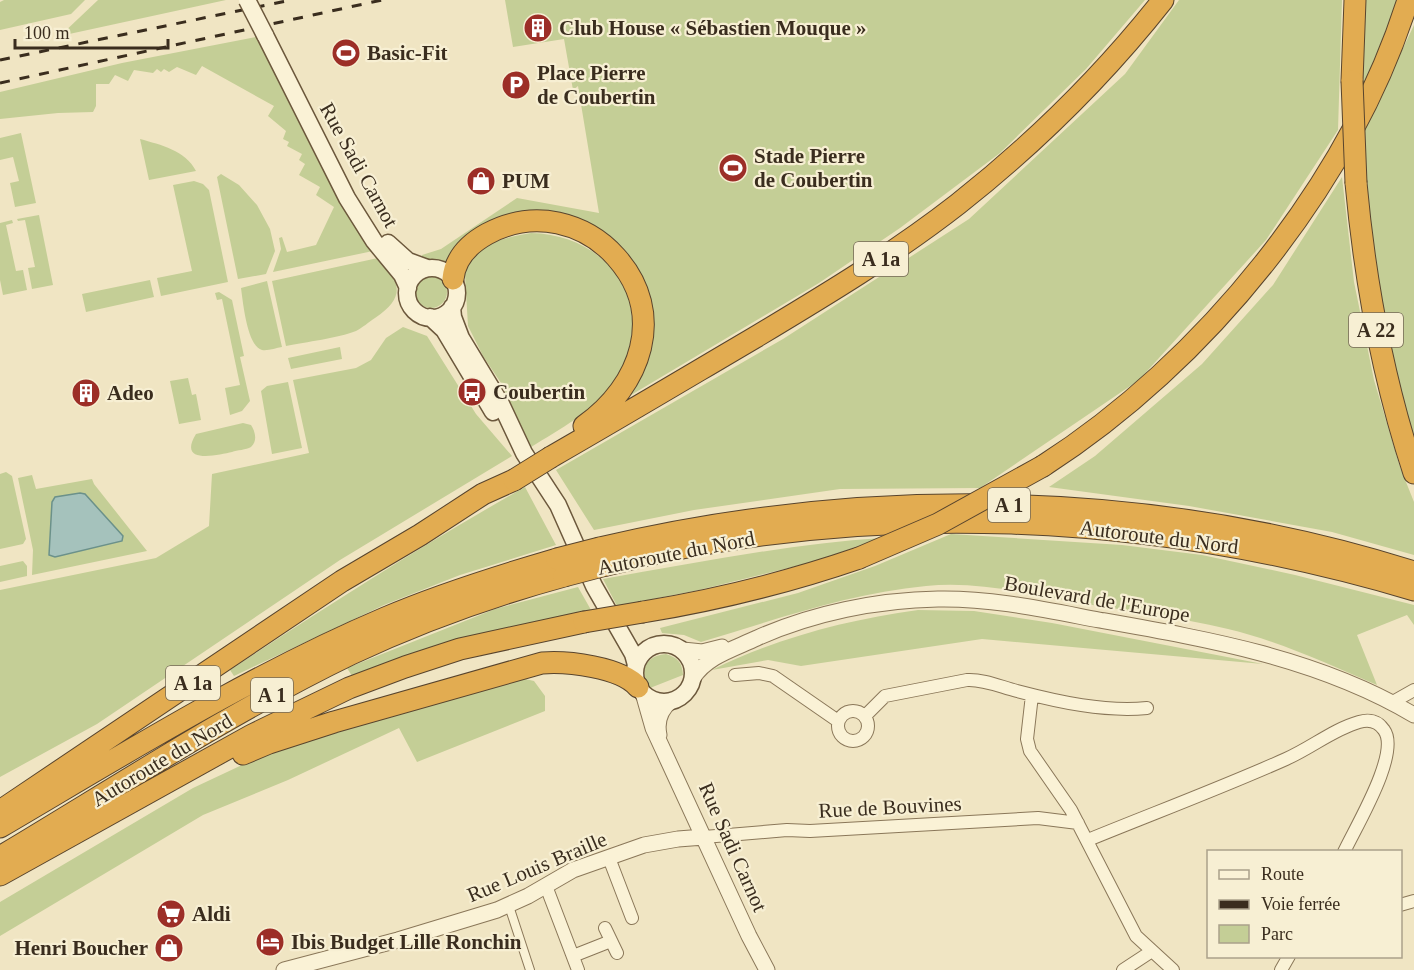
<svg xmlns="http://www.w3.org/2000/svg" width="1414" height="970" font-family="Georgia,serif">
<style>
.green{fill:#c4ce96}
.water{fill:#a5c2bc;stroke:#6b918a;stroke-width:1.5}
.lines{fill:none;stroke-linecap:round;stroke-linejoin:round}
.pedestrian-casing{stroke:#8a7759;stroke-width:10}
.minor-casing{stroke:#8a7759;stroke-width:14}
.tertiary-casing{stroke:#8a7759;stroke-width:17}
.secondary-casing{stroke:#6c583c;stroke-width:19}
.motorway-casing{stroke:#58442d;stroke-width:23}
.pedestrian{stroke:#faf2d6;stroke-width:8}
.minor{stroke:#faf2d6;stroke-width:12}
.tertiary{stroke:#faf2d6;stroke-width:15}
.secondary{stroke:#faf2d6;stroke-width:16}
.motorway{stroke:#e2ac51;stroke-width:21}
.rail{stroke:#3a2d1e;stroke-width:3;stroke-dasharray:10 10;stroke-linecap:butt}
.secondary-bridge-casing{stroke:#6c583c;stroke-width:19;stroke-linecap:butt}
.motorway-bridge-casing{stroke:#58442d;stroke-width:23;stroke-linecap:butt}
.secondary-bridge{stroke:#faf2d6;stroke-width:16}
.motorway-bridge{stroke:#e2ac51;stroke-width:21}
.labels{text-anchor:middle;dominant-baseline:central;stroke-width:4.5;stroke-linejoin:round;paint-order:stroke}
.shield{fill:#f7efd3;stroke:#736754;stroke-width:1.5}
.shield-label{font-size:20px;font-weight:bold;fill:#3a2d1e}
.poi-label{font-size:21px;font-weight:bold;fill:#3a2d1e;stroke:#f7efd3;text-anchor:start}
.street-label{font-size:21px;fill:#3a2d1e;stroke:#f7efd3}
</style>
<rect width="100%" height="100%" fill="#f0e5c3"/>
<path class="green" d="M4 0H85L71 14 0 30V2Z
M98 0H226L60 36Z
M505 0H1145L1086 69 1000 153 900 228 819 283 621 401 647 349 623 254 538 215 451 262 421 261 422 255 441 249 517 198 599 213 578 86 573 90 564 39 513 47Z
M1179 0H1342L1338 130 1266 240 1139 380 980 488 840 489 694 510 594 530 556 470 783 339 969 219 1125 74Z
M1364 0H1398L1360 95Z
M1414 25V439L1391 353 1380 297 1367 211 1361 137Z
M256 37 323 170 343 205 373 251 273 272 281 249 279 238 282 237 287 252 316 245 334 207 316 195 320 187 299 175 305 164 299 160 302 154 287 146 289 142 283 139 286 131 268 116 274 106 202 66 196 75 177 67 169 72 164 69 161 72 157 69 153 73 134 70 128 81 115 75 109 84H96V106L93 112 58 113 0 119V92L122 63Z
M21 133 36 203 15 207 10 183 19 181 13 157 0 160V138Z
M140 139C161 145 185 150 196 171L149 180Z
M221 174 239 185 257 205 270 229 275 251 266 274 238 279 217 177Z
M1342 177 1354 282 1374 380 1400 467 1414 502V555L1332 532 1189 506 1049 487 1095 456 1202 364 1273 285Z
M194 181 203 184 209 190 228 282 161 296 157 278 192 271 173 185Z
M39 215 53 285 32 289 28 268 35 267 25 220 18 221 17 219Z
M12 220 13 223 6 225 16 271 23 270 27 290 3 295 0 280V223Z
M531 233C614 235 661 312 613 383 593 412 560 429 531 447L501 383 483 356 468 326 465 275C468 244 507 237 531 233Z
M378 258C401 282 406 297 375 318 369 322 362 328 356 331 338 338 306 342 286 346L272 281Z
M415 292a16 16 0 1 1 32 0a16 16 0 1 1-32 0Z
M150 280 154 297 86 312 82 294Z
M267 281 282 347C276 348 268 351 262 350 247 346 243 302 241 288Z
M219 292 232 300 244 356 240 357 250 401 242 411 230 415 225 388 240 385 222 299 217 300 215 293Z
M403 327 427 336 476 414 512 456 340 560 97 724 0 777V590L156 558 209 526 212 474 309 453 293 380 356 368 371 360 386 338Z
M340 347 342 359 291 369 288 358Z
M188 378 192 395 196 394 201 420 179 424 170 381Z
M288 382 302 448 272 454 261 391 267 386Z
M243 423 251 425C255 431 258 441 251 447 246 450 237 450 232 452 218 455 177 465 196 434Z
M6 472 12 476 26 539 23 544 0 549V474Z
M32 475 36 489 92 479 94 484 147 551 32 575 33 550 18 478Z
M525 487 556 545 460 575 384 605 234 676 230 670C327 606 424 544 525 487Z
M951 534 1122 545 1202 555 1295 575 1414 605V625L1407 615 1357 635 1377 685C1328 664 1279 641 1228 629 1178 617 1126 611 1075 602 1026 593 976 581 926 586 849 593 775 620 701 642L684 635 662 633 660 628 798 593 875 566Z
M882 538 813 562 699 590 617 606 603 579C695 563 789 544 882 538Z
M23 561 27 566V576L0 582V566Z
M578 587 591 610 516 626 443 645 352 676 347 668 495 609Z
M918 610 974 611 1052 623 1263 664 982 639 801 666 768 660 712 670C777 638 846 620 918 610Z
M666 654C678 658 682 662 683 675L650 688C638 671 645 656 666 654Z
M521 678 534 681 545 696V711L417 762 399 728 288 780 203 815 0 936V902L193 788 242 765 309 738Z"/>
<path class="water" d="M80 493 85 494 123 536 122 541 55 557 49 555 52 502 55 497Z"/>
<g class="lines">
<g class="pedestrian-casing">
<path id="pedestrian" d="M509 906 530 970"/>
</g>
<g class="minor-casing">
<path id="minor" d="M735 675 759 673 773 676 838 721
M1032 695 1027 739 1030 751 1071 810 1136 936 1173 970
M1391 703 1414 690
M838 726a15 15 0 1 1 30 0a15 15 0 1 1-30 0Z
M865 716 885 696 967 680C984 679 1001 687 1017 691 1059 702 1104 712 1147 708
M704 837 787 830 810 831 1038 818 1078 823
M1088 840C1154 813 1221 788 1286 759 1311 748 1334 729 1359 722 1369 719 1378 721 1384 730 1401 753 1355 828 1344 852
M609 858 632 918
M546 886 578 970
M1400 905 1414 901
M605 928 617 953
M573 956 611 941
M1123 970 1152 951
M1281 970 1289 956"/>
</g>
<g class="tertiary-casing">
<path id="tertiary" d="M683 650 702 652 722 647
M693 678C707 656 734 649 757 638 813 613 877 600 938 599 992 598 1046 610 1099 620 1207 639 1318 658 1414 715
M643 693 653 728 749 936 767 970
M659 735C656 721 660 710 671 701
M284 970 398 940 497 910 528 896 573 870 644 845 678 839 704 837"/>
</g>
<g class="secondary-casing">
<path id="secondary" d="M265 35 347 198 374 241 402 275 408 288
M388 243 408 261 427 268
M407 293a25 25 0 1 1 50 0a25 25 0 1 1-50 0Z
M452 307 453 317 461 338 501 404 524 453 558 505 594 586 633 654 636 665
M430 317 444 330 493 412
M635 673a29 29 0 1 1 58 0a29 29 0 1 1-58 0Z"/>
</g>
<g class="motorway-casing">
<path id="motorway" d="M1352 81 1355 0
M1356 183C1365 282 1383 379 1414 473
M453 279C455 258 469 244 487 234 509 222 533 218 558 223 581 228 601 240 616 257 667 314 641 386 584 426
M551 457C619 418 686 378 754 338 824 296 894 254 958 204 1034 144 1103 76 1163 0
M1043 466C1204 363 1350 184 1408 0
M600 548C867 485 1151 489 1414 572
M606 565C871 498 1153 512 1414 590
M643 612C716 600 789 582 859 558
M243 754 269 743 334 722 542 663C567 661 621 667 638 687
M0 811 342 581 420 535 483 494 514 480
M0 827C126 753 251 675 385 618 441 594 499 576 557 559
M0 857C114 789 231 712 351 654 419 622 491 596 564 576
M0 875 252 735 349 688 405 667 460 649 584 622"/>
</g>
<use href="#pedestrian" class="pedestrian"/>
<use href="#minor" class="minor"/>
<use href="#tertiary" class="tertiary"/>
<use href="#secondary" class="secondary"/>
<use href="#motorway" class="motorway"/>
<path class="rail" d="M0 60 291 0
M0 83 382 0"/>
<g class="secondary-bridge-casing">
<path id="secondary-bridge" d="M247 0 265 35"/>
</g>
<g class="motorway-bridge-casing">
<path id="motorway-bridge" d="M1352 81 1356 183
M514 480 551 457
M859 558 938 524 1043 466
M557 559 600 548
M564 576 606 565
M584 622 643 612"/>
</g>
<use href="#secondary-bridge" class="secondary-bridge"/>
<use href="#motorway-bridge" class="motorway-bridge"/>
</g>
<defs>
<g id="building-disc" transform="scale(1.5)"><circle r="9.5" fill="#9c2e27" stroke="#f7efd3"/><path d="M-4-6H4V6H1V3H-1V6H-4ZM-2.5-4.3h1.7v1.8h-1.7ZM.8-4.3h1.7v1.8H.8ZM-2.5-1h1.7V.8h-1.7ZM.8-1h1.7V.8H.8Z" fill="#fff"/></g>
<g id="stadium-disc" transform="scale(1.5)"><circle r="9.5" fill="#9c2e27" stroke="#f7efd3"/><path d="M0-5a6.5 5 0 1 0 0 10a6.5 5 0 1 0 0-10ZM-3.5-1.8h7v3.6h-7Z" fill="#fff"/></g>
<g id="parking-disc" transform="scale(1.5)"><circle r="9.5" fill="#9c2e27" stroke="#f7efd3"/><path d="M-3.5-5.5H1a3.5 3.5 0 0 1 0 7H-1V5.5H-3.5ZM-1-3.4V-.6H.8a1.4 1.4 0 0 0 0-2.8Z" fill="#fff"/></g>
<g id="shop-disc" transform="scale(1.5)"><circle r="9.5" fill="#9c2e27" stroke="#f7efd3"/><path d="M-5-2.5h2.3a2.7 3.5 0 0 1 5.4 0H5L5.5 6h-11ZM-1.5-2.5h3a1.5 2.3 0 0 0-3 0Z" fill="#fff"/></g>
<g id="bus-disc" transform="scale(1.5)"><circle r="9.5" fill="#9c2e27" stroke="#f7efd3"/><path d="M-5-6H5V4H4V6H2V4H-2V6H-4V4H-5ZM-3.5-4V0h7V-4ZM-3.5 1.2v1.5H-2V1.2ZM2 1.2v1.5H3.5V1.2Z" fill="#fff"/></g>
<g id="supermarket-disc" transform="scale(1.5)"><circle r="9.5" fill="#9c2e27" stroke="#f7efd3"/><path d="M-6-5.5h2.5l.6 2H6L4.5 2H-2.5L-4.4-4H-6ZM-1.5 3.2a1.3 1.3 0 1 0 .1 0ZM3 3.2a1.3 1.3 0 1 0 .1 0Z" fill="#fff"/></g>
<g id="hotel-disc" transform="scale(1.5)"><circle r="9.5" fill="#9c2e27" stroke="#f7efd3"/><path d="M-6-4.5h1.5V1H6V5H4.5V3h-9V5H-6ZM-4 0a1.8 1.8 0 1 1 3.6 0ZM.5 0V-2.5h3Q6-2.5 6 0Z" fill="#fff"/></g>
</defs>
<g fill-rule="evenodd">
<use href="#building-disc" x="538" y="28"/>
<use href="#stadium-disc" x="346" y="53"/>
<use href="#parking-disc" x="516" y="85"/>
<use href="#stadium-disc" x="733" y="168"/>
<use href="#shop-disc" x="481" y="181"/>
<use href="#bus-disc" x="472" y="392"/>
<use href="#building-disc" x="86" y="393"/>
<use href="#supermarket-disc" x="171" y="914"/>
<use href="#hotel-disc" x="270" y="942"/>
<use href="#shop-disc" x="169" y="948"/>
</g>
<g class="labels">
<g class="shield">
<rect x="854" y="242" width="54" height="34" rx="4.5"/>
<rect x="1349" y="313" width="54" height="34" rx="4.5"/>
<rect x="988" y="488" width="42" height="34" rx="4.5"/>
<rect x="166" y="666" width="54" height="34" rx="4.5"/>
<rect x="251" y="678" width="42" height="34" rx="4.5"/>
</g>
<g class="shield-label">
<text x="881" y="259">A 1a</text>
<text x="1376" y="330">A 22</text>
<text x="1009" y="505">A 1</text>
<text x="193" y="683">A 1a</text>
<text x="272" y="695">A 1</text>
</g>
<g class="poi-label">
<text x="559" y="28">Club House « Sébastien Mouque »</text>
<text x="367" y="53">Basic-Fit</text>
<text x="537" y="73">Place Pierre<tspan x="537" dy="24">de Coubertin</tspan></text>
<text x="754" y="156">Stade Pierre<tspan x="754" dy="24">de Coubertin</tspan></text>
<text x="502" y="181">PUM</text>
<text x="493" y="392">Coubertin</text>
<text x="107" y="393">Adeo</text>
<text x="192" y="914">Aldi</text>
<text x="291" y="942">Ibis Budget Lille Ronchin</text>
<text x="148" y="948" text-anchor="end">Henri Boucher</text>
</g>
<g class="street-label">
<text transform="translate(359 165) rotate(61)">Rue Sadi Carnot</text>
<text transform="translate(1159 537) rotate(7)">Autoroute du Nord</text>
<text transform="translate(676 553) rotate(-11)">Autoroute du Nord</text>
<text transform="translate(1097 599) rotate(10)">Boulevard de l'Europe</text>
<text transform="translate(162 760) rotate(-31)">Autoroute du Nord</text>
<text transform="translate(890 807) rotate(-3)">Rue de Bouvines</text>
<text transform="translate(733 847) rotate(66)">Rue Sadi Carnot</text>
<text transform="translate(537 867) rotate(-23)">Rue Louis Braille</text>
</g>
</g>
<rect x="1207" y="850" width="195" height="108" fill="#f7efd3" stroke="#aba18b" stroke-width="1.5"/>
<rect x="1219" y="870" width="30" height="9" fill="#faf2d6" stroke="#aba18b" stroke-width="1.5"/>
<text x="1261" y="880" font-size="18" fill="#3a2d1e">Route</text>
<rect x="1219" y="900" width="30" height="9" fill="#3a2d1e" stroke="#aba18b" stroke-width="1.5"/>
<text x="1261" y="910" font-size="18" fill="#3a2d1e">Voie ferrée</text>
<rect x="1219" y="925" width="30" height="18" fill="#c4ce96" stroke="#aba18b" stroke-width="1.5"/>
<text x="1261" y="940" font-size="18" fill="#3a2d1e">Parc</text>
<path d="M15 39v9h153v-9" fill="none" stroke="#3a2d1e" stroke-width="3"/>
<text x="24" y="39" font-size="18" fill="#3a2d1e" stroke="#f7efd3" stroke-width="4.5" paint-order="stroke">100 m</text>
</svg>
